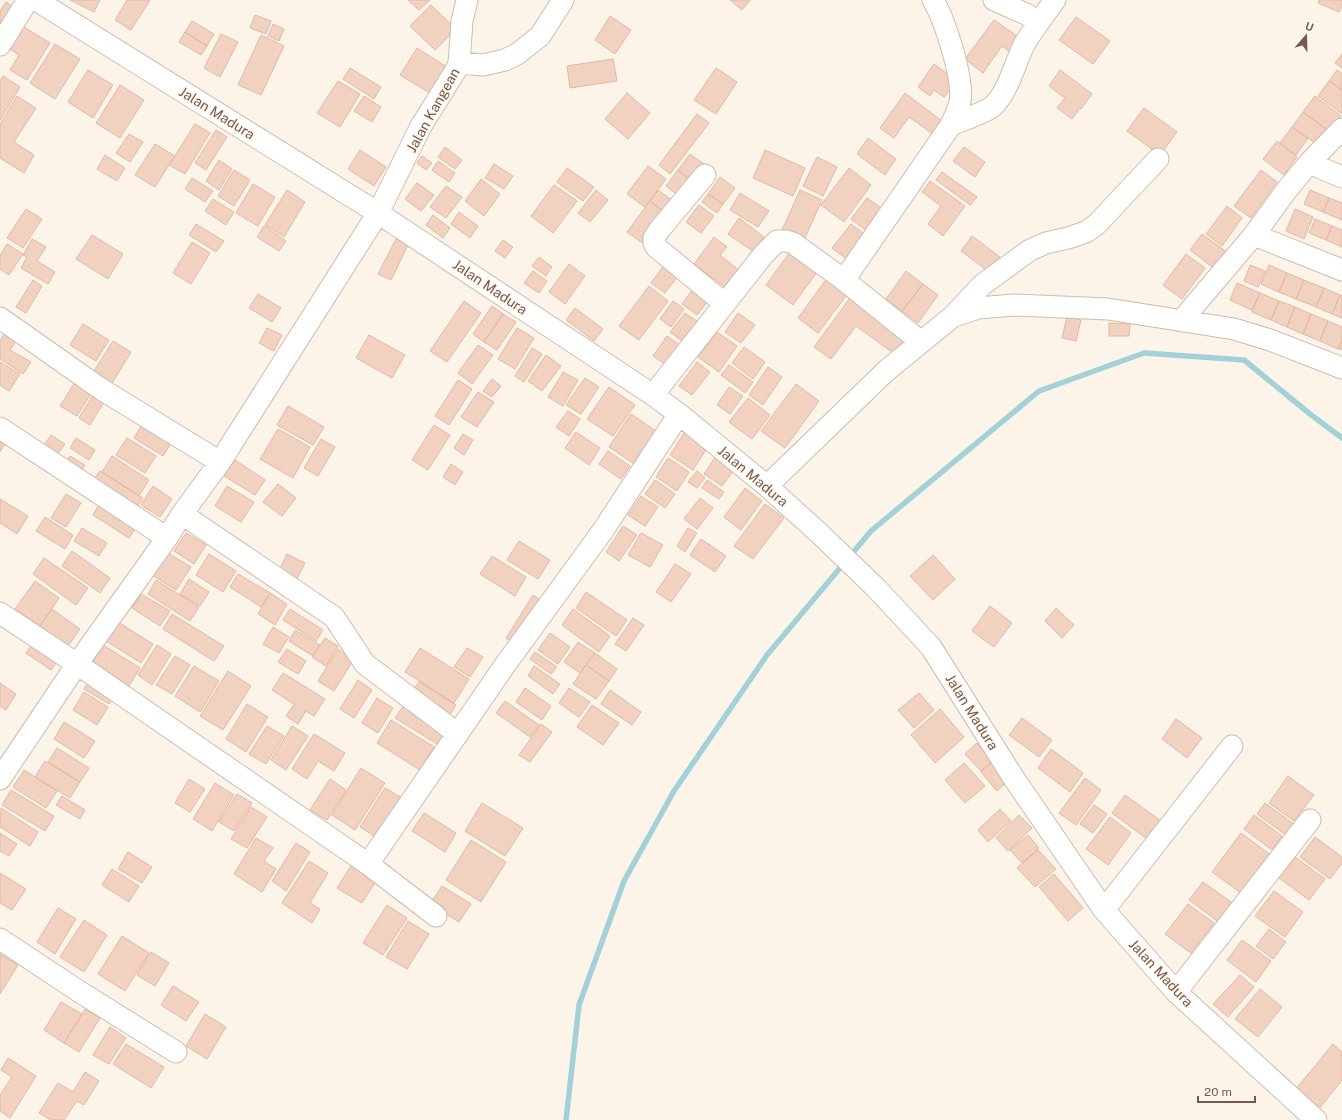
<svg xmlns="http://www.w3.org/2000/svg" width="1342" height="1120" font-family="'Public Sans',sans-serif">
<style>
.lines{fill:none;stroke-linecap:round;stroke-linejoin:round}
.stream{stroke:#a3d1d8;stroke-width:5.5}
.building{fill:#f1d2c1;stroke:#e4b8a1}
.street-casing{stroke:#cebcae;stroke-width:23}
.street{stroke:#fff;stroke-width:21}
.labels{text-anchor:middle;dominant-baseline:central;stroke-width:3;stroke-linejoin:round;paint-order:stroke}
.street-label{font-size:14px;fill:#775a4c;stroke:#fff8ef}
</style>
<rect width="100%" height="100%" fill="#fcf4e9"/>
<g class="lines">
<path class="stream" d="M566 1120 579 1005 624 881 674 791 767 655 871 531 1039 391 1144 353 1244 360 1310 414 1342 438"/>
</g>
<path class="building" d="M70 0H100L94 12Z
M127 0H150L131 30 115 20Z
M408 0H430L419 10Z
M730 0H750L742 10Z
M1319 0H1342V6L1339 12 1318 3Z
M6 2 17 9 0 36V11Z
M431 5 456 29 435 50 410 26Z
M255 15 271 21 266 34 250 28Z
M610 16 631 30 615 54 595 40Z
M1076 17 1110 41 1093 64 1059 40Z
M994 20 1020 38 1010 52 1002 46 983 73 965 59Z
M192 21 214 34 207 46 185 32Z
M19 24 50 43 27 80 10 70 19 55 5 46Z
M273 24 284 29 279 41 268 36Z
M185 32 207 46 201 55 179 42Z
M221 34 238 42 220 77 204 68Z
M261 35 284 46 261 95 238 85Z
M55 44 80 59 55 99 30 83Z
M417 48 450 69 433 95 400 75Z
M1342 54V68L1335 63Z
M613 59 617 81 570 88 567 66Z
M934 64 957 81 944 97 934 90 930 96 918 87Z
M350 68 381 87 374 99 343 79Z
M716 68 737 82 716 114 694 100Z
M88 70 113 85 93 118 68 102Z
M1060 70 1092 94 1081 109 1080 108 1072 119 1057 108 1065 98 1049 86Z
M1337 70 1342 73V90L1329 81Z
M3 76 20 87 0 120V81Z
M338 81 360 94 340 127 317 113Z
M1329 81 1342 90V114L1318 96Z
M120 85 144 100 120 138 96 123Z
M627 93 650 113 628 139 605 119Z
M905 93 946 124 937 137 909 117 894 138 880 128Z
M17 96 36 108 14 142 34 155 24 173 0 158V124Z
M364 96 381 107 372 122 354 111Z
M1315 96 1341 116 1330 132 1303 112Z
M1144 108 1177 132 1160 155 1127 131Z
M1303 112 1330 132 1319 146 1292 127Z
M697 114 709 123 670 174 659 165Z
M195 124 210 133 185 174 169 165Z
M1292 127 1308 138 1296 155 1280 143Z
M216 130 227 137 206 170 195 163Z
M129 134 143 142 130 162 116 153Z
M868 138 896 159 885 175 857 154Z
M1277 141 1297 157 1284 175 1263 159Z
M155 144 175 156 155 187 135 175Z
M445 147 462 160 455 169 438 157Z
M964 147 985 162 975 177 953 161Z
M360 150 386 167 374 186 348 169Z
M765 150 805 168 793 196 753 178Z
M690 154 707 166 694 183 678 170Z
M105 155 125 168 117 181 97 169Z
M422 156 432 163 426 170 417 163Z
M817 157 837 167 823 196 803 186Z
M219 160 232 169 219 190 206 181Z
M438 161 455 173 449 182 432 170Z
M494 164 513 176 504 189 485 178Z
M648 166 666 179 645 207 627 194Z
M567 168 594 187 583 201 557 182Z
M849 168 871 185 844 222 821 205Z
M234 170 250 180 234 206 218 196Z
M678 170 694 183 682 198 666 186Z
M1261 170 1277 182 1251 218 1234 206Z
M942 172 977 197 970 205 936 180Z
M720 177 735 188 723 204 708 194Z
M192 178 213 191 205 202 185 189Z
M481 179 500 194 484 216 465 201Z
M930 181 965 206 943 236 928 224 941 206 922 192Z
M417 183 434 195 421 211 405 199Z
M253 184 275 197 258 226 236 213Z
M554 185 577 201 553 233 531 216Z
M446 186 462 197 446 218 430 207Z
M287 190 305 202 284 237 265 225Z
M596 190 608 200 590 222 578 213Z
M658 190 676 203 668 215 650 201Z
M800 190 822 200 804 240 782 230Z
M1310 190 1329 198 1323 212 1304 204Z
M740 193 769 211 758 227 730 210Z
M708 194 723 204 717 213 702 202Z
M867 198 887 212 871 234 851 219Z
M1329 198 1342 203V220L1323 212Z
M213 199 234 212 226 225 205 211Z
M650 201 668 215 645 245 627 232Z
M699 205 714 216 701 233 686 222Z
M1227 206 1242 218 1222 246 1206 234Z
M26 209 42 219 23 248 7 238Z
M1295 209 1313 217 1304 239 1286 231Z
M459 212 478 226 470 238 451 224Z
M433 215 450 228 443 238 426 225Z
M739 218 764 237 754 252 728 234Z
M1315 219 1332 226 1326 240 1309 233Z
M196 224 224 241 216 252 189 235Z
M851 224 867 236 849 261 832 248Z
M264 226 286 241 279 251 257 237Z
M1332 226 1342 230V247L1326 240Z
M1202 234 1228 253 1216 270 1190 250Z
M92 235 123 254 108 279 76 259Z
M972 236 1000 257 989 272 961 251Z
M714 237 727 247 720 255 740 271 726 288 694 264Z
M32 239 46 247 37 261 55 272 48 284 21 268 27 257 23 255Z
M396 239 408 245 391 280 378 274Z
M503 240 513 247 505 258 495 251Z
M192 242 210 253 191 284 173 273Z
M7 244 23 254 9 275 0 269V256Z
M793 248 820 268 793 305 766 285Z
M1186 254 1205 268 1182 299 1163 285Z
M539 257 552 267 546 276 532 266Z
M667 261 681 272 665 293 651 283Z
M569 264 585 276 565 304 549 292Z
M1250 265 1265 271 1258 287 1244 281Z
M1269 265 1287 273 1279 292 1261 284Z
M533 271 547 281 539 293 524 283Z
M906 271 923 284 902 311 886 299Z
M1287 273 1304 280 1296 299 1279 292Z
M828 277 849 292 818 333 798 318Z
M33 280 42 286 26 313 16 307Z
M1304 280 1324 288 1316 307 1296 299Z
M1237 283 1260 293 1252 310 1230 300Z
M923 284 938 295 918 323 902 311Z
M649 286 668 301 639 340 619 326Z
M695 286 711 297 697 315 682 304Z
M1324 288 1340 295 1332 314 1316 307Z
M1260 293 1279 301 1271 320 1252 312Z
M258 294 281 308 272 322 249 308Z
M852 295 909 336 896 355 856 326 831 359 814 347Z
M1340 295 1342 296V318L1332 314Z
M464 301 481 313 447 362 430 351Z
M673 301 684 309 671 327 660 319Z
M1279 301 1295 307 1287 327 1271 320Z
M492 306 503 314 484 342 473 334Z
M1295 307 1311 314 1303 334 1287 327Z
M575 308 603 329 594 341 566 320Z
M685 313 704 326 689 346 670 332Z
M738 313 755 325 741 343 725 332Z
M503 314 516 322 497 350 484 342Z
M1311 314 1328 321 1320 341 1303 334Z
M1067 317 1081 320 1076 341 1062 338Z
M1328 321 1342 327V340L1338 349 1320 341Z
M1109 323 1130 324 1129 336H1109Z
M83 324 109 340 96 361 70 345Z
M267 328 282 335 274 351 259 343Z
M517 328 534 338 515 369 498 359Z
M7 330 18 337 10 350 31 362 23 374 0 359V341Z
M717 332 737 346 719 372 698 357Z
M369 335 405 355 392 378 356 358Z
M667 336 685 349 671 368 653 356Z
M1342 340V350L1338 349Z
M113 341 131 352 109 388 90 377Z
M478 345 493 355 472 384 458 373Z
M744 347 765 362 753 379 732 363Z
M532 348 542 354 524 382 515 376Z
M546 355 561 366 542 391 528 381Z
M0 362 20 374 9 391 0 385Z
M697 362 710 372 692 395 679 386Z
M729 365 753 382 745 393 721 375Z
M768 367 782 377 763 405 749 395Z
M563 372 578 380 563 406 548 397Z
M585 378 599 387 581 414 566 405Z
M77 379 93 390 77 416 60 406Z
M492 379 501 386 492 397 483 391Z
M458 380 472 389 449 425 435 416Z
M796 384 819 401 785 448 761 431Z
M609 387 635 405 613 436 587 419Z
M729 387 743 396 730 414 717 405Z
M478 392 494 402 477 427 461 417Z
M93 395 104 402 90 425 79 418Z
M748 398 770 415 752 439 729 422Z
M288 406 324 427 313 445 277 425Z
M568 411 580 419 569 436 556 427Z
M631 414 656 431 633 463 609 447Z
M142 425 171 443 163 456 134 438Z
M434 425 450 435 428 470 412 460Z
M278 429 310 447 293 478 260 459Z
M686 430 709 445 693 470 670 455Z
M576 432 600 448 589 465 565 448Z
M463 434 473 440 464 455 454 448Z
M51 435 65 444 56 457 42 448Z
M76 438 95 450 89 460 70 448Z
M127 438 156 456 145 473 116 455Z
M321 439 335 447 318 476 304 468Z
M0 441 5 444 0 452Z
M608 451 630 466 621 479 599 464Z
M718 453 737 466 722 486 704 474Z
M70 456 85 465 80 473 65 464Z
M112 456 149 480 139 496 102 472Z
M668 458 689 472 677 491 656 477Z
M235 460 265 480 255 495 224 476Z
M451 464 463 472 455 485 443 477Z
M100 471 143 498 137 507 94 479Z
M697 471 705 478 697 488 688 482Z
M655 480 675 494 665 508 645 494Z
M707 480 724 492 719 499 702 488Z
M278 484 296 498 282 516 263 502Z
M153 486 172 499 160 517 141 505Z
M227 486 254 502 241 522 215 506Z
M745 488 762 501 741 530 724 517Z
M66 494 81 503 66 527 51 518Z
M641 496 658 507 645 526 628 515Z
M700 498 713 508 697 529 684 519Z
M0 499 28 516 17 534 0 523Z
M101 501 138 524 129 538 93 515Z
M765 504 784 518 753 559 734 546Z
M45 517 73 535 65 549 36 531Z
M623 526 637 535 619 561 606 552Z
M82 528 107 543 99 556 74 541Z
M688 528 697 533 685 552 677 546Z
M186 533 206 545 194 564 174 551Z
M641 533 663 545 650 567 628 555Z
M701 539 726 556 715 572 690 555Z
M519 541 550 560 538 579 507 560Z
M163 550 191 567 176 590 149 573Z
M72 551 110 578 100 593 62 566Z
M209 554 236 571 223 592 196 575Z
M287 554 305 563 295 583 277 575Z
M933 555 955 579 933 600 910 576Z
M492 556 526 577 515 596 480 574Z
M44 558 88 588 76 605 33 574Z
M675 564 691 574 671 602 656 592Z
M238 574 270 593 261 607 230 587Z
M189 579 209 592 200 606 180 594Z
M156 580 199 607 190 621 148 594Z
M35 581 59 598 40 626 15 609Z
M586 592 627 620 616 636 576 608Z
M270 593 287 604 275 625 258 614Z
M141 594 170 611 160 626 132 608Z
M533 595 544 602 517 645 506 638Z
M990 606 1012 623 994 647 972 631Z
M1056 608 1074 625 1062 638 1045 621Z
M52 609 80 629 68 646 40 626Z
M290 609 323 630 316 641 283 620Z
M573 609 610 636 599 652 562 625Z
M172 614 224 646 214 661 163 629Z
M633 618 644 625 626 651 615 644Z
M118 622 153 644 141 663 106 641Z
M273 627 289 637 279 653 263 644Z
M295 630 320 645 313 656 289 641Z
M550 633 570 647 558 664 538 650Z
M325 638 338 646 326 666 312 657Z
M35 640 59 658 51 670 26 653Z
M578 642 595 653 580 673 564 662Z
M103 645 140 668 129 686 92 663Z
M157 645 171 654 152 685 138 675Z
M420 648 469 679 454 703 405 672Z
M467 648 483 657 470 677 454 667Z
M287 649 306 661 298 674 278 662Z
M338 649 354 659 334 691 318 681Z
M535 652 557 667 551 674 530 659Z
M595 653 617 669 609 681 586 665Z
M175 656 190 665 172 694 156 685Z
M586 665 609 681 596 699 573 684Z
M194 666 219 681 200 712 175 696Z
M534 666 560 684 553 694 528 676Z
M228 671 251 686 223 730 200 716Z
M283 673 325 699 314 716 306 711 298 724 286 716 294 704 272 690Z
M91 679 115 694 109 704 84 689Z
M358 680 372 690 354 718 340 709Z
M419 682 456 705 447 719 411 692Z
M0 683 16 694 6 710 0 706Z
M525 688 551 706 542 720 516 702Z
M569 688 590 702 579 717 559 703Z
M610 690 641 712 632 725 601 704Z
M84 692 108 707 97 725 73 710Z
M919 693 934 710 914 728 898 710Z
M377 698 393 708 378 733 362 723Z
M505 701 539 725 530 737 496 713Z
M247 704 268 717 246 752 226 739Z
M404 705 446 731 437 744 395 718Z
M592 705 619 723 603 745 577 727Z
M940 709 964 737 935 763 911 735Z
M1022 718 1052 740 1039 757 1009 735Z
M1176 719 1202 738 1187 758 1162 739Z
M391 720 434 747 420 770 377 743Z
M64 722 95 741 84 758 54 739Z
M541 724 552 732 530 762 519 755Z
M267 726 284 736 266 764 249 754Z
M292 726 308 736 286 770 271 760Z
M314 734 345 753 334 771 318 761 307 779 292 769Z
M977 743 992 761 981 771 965 754Z
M57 748 89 768 80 782 48 762Z
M1051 749 1083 773 1070 792 1038 768Z
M45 761 80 782 70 798 35 777Z
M964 763 985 786 965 803 945 780Z
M991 763 1007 782 997 791 981 772Z
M361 768 385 783 355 830 332 815Z
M24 770 57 791 46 808 13 787Z
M1288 776 1314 795 1294 821 1269 803Z
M1085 778 1101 790 1076 825 1059 813Z
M189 779 205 789 190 812 175 803Z
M330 779 346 790 327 820 310 810Z
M215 783 234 795 212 831 193 819Z
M385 788 402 798 377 838 360 827Z
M11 790 54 816 45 831 2 805Z
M237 794 252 803 234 831 219 822Z
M1125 795 1161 821 1147 839 1112 813Z
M62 796 85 810 80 819 56 805Z
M482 803 523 828 505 856 465 831Z
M1265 803 1294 824 1286 835 1257 814Z
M1094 805 1107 814 1093 833 1080 824Z
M251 807 267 817 247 848 231 839Z
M1 808 38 832 30 846 0 827Z
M1000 809 1011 821 988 842 978 830Z
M424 813 456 833 445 852 412 831Z
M1019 815 1032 828 1008 851 996 838Z
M1254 815 1282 836 1272 850 1244 829Z
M1110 817 1131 833 1108 865 1086 849Z
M0 833 17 844 9 856 0 851Z
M1241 833 1269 854 1241 893 1212 872Z
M1028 835 1039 848 1022 863 1010 850Z
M1315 837 1342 857V863L1330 879 1300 857Z
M256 838 273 848 264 861 276 869 262 892 234 874Z
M471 840 506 862 481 902 446 880Z
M296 843 310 852 286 891 272 881Z
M1038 850 1056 869 1035 887 1017 868Z
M128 852 152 867 142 883 118 869Z
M1295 857 1325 879 1309 900 1279 878Z
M309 861 328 873 310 903 320 909 312 923 282 903Z
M351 866 376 881 362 903 337 888Z
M112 869 139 886 129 902 102 885Z
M0 873 26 889 12 910 0 903Z
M1054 874 1083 908 1068 921 1039 887Z
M1203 882 1234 904 1220 923 1189 900Z
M442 886 471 904 459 922 430 904Z
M1274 891 1303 912 1285 937 1255 916Z
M1188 904 1214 923 1191 953 1165 934Z
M387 905 407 918 383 955 363 943Z
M58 908 76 919 55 954 37 942Z
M84 920 107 935 84 972 60 957Z
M408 921 429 934 407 969 386 957Z
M1269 929 1286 942 1273 959 1256 946Z
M122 936 149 953 125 991 98 974Z
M1242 940 1271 961 1256 982 1227 960Z
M151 952 169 963 155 986 137 975Z
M0 954 18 965 0 994Z
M1240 975 1254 987 1228 1017 1213 1004Z
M173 986 199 1002 186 1021 161 1005Z
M1260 989 1282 1007 1258 1037 1235 1019Z
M61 1002 82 1014 64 1043 44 1030Z
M85 1009 100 1018 79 1052 64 1043Z
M205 1014 226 1027 207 1059 186 1046Z
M110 1027 126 1038 109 1064 93 1055Z
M126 1044 164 1067 151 1088 113 1064Z
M1333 1044 1342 1052V1080L1319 1109 1295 1090Z
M8 1058 36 1076 10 1118 0 1111V1095L12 1077 1 1070Z
M85 1072 99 1081 84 1105 77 1101 64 1120H51L39 1113 58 1083 73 1092Z"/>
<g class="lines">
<g class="street-casing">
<path id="street" d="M36 0 378 213 653 395 679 414 767 486 820 534 876 588 931 647 1013 777 1104 910 1176 992 1316 1120
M994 0 1026 14 1039 22
M0 45 28 0
M459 63 483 65 505 60 517 54 540 36 563 0
M951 125C962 120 985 113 993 106 1009 91 1015 62 1025 43 1034 28 1045 14 1055 0
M1309 163 1342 177
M705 175 660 229 654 238V243L656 247 725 304
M1254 235 1342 270
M844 280 951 125C954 118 958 110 960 102 964 79 945 20 933 0
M955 314 982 285 1030 250 1046 243 1068 238 1086 232 1097 224 1158 159
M0 318 101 389 220 462
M1181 321 1254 235 1286 191 1309 163 1342 129
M653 395 764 254 777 241H786L793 243 844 280 921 342
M0 428 167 538
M767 486 886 371 952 317 978 308 1014 305 1108 309 1234 329 1270 340 1342 368
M182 514 334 617 365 664 458 734
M0 613 77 664 368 864 436 916
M0 779 77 664 167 538 182 514 220 462 378 213 421 126 456 70 459 63 462 21 467 0
M368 864 505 665 604 529 679 414
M1104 910 1232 746
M0 939 80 992 176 1052
M1176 992 1310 820"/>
</g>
<use href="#street" class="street"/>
</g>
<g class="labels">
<g class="street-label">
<text transform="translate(433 110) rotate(-61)">Jalan Kangean</text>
<text transform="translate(217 113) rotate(32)">Jalan Madura</text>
<text transform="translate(490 287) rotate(34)">Jalan Madura</text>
<text transform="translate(753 476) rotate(40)">Jalan Madura</text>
<text transform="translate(972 712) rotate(58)">Jalan Madura</text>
<text transform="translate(1161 973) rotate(47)">Jalan Madura</text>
</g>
</g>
<g transform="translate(1306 36) rotate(20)" stroke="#fff8ef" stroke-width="3" paint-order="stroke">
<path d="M0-3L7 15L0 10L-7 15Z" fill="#775a4c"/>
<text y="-6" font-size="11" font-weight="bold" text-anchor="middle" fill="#775a4c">U</text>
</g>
<path d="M1198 1096v6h57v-6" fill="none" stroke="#775a4c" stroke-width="2"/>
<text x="1204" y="1096" font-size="12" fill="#775a4c" stroke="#fff8ef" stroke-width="3" paint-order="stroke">20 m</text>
</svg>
